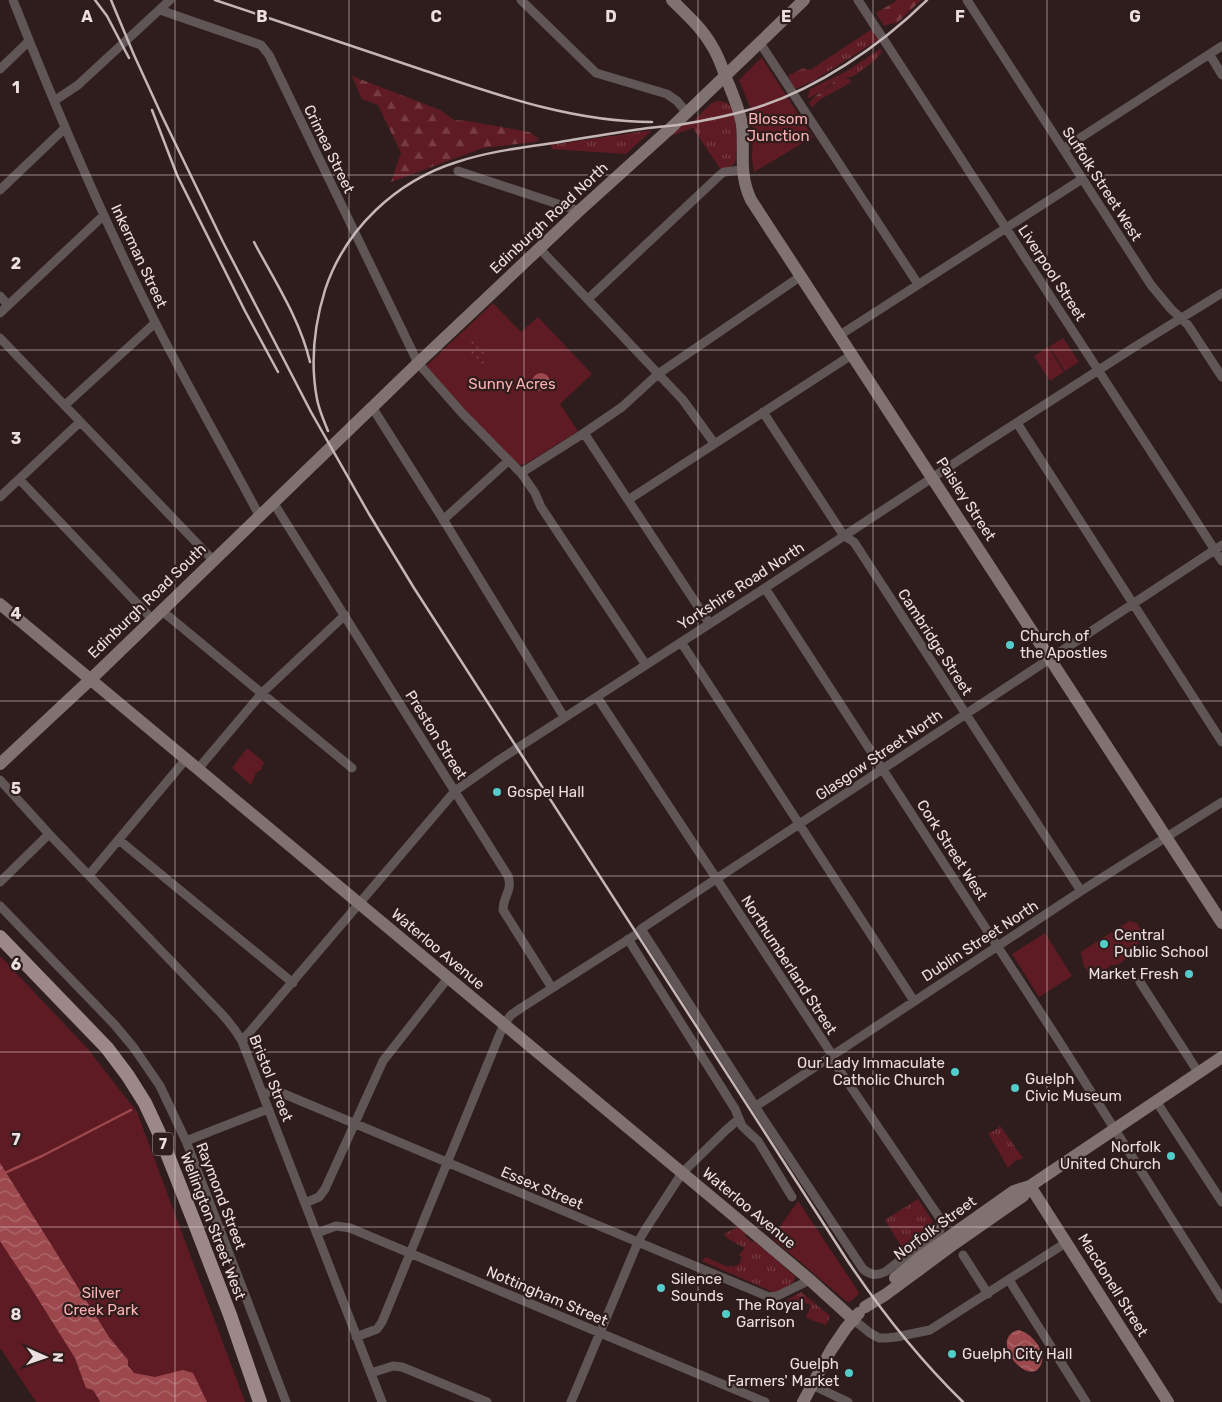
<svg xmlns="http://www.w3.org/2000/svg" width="1222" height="1402" font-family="Rubik,sans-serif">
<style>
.grass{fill:url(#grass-tufts)}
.forest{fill:url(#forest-firs)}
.park{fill:#5f1b23}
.garden{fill:url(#garden-dots)}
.water{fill:url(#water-waves)}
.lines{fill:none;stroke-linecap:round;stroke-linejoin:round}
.stream{stroke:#9c484d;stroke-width:2.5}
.street{stroke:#5f5655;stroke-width:9}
.secondary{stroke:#817272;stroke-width:12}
.primary{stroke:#9c8888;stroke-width:14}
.rail{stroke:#c4b6b6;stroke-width:2.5}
.grid{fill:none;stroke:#ecdfdf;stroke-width:1;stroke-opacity:0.55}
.poi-dot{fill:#53cdca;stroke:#2f1d1d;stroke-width:2}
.labels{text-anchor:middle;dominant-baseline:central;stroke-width:4.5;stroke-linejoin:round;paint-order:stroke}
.shield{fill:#2f1d1d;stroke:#b3a5a5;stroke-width:1}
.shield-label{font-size:14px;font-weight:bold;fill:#ecdfdf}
.park-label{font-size:15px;fill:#fcb2b4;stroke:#2f1d1d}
.street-label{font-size:15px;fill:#ecdfdf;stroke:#2f1d1d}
.poi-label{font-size:15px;fill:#ecdfdf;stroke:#2f1d1d;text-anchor:start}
.grid-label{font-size:16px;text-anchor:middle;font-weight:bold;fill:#ecdfdf;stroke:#2f1d1d;stroke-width:4.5;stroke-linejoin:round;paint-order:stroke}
</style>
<defs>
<pattern id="grass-tufts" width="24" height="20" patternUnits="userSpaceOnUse" patternTransform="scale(1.25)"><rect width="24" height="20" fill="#5f1b23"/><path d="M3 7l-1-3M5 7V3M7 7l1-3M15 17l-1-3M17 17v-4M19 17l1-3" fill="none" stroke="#763c42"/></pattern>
<pattern id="forest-firs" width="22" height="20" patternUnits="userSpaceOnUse" patternTransform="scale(1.25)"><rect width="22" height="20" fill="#5f1b23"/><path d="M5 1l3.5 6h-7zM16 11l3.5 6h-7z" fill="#763c42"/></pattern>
<pattern id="garden-dots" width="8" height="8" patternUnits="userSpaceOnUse" patternTransform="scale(1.25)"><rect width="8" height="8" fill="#5f1b23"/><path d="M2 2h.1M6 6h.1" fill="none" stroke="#763c42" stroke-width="1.8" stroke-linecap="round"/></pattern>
<pattern id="water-waves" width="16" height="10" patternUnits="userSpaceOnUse" patternTransform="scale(1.25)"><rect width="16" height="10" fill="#9c484d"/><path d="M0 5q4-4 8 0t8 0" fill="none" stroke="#af6b6f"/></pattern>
</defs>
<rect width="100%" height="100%" fill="#2f1d1d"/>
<path class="grass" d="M872 29 878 40 813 81 795 89 788 76 803 68 810 70Z
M880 49 882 52 874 61 854 76 840 79 831 83 823 91 807 99 810 89 847 71Z
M717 101C718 101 725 102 725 102 739 107 738 152 735 163L730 167 721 170 693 128 670 136 683 125 692 123 710 104Z
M652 130 626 154 552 149 551 145Z
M1000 1126 1023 1158 1015 1161 1008 1168 988 1133 994 1131Z
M918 1199 932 1220 931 1228 907 1247 906 1246 903 1249 885 1220Z
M738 1227 746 1234 745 1236 752 1242 754 1241 795 1276V1279L794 1282 779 1292H773L702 1261 705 1257 728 1267 731 1265 733 1267 739 1264 742 1257 739 1255 745 1248C739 1244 727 1240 724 1234Z
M801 1292 830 1316 826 1325 806 1318 811 1305 792 1299 790 1305 783 1302Z"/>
<path class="forest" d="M898 0H921L897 23 890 24 884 26 876 13Z
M352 76 440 110 454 120 468 121 529 132 538 138V141L535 142 483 148 391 182 401 153 378 105 362 99Z
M846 78 851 80 850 83 819 100 813 107 811 106 809 103C813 98 816 95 822 92 832 86 832 79 846 78Z"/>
<path class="park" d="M761 58H762L813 137 754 172 752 158 753 134 751 115 750 107 739 80Z
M493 303 521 332 538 317 592 374 560 404 578 431 527 463C520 466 518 465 512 460L430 373 426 366Z
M1063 338 1079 362 1065 371 1049 347Z
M1048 347 1064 372 1050 381 1034 356Z
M247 748 265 763 262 766V769L256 773 251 785 232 768Z
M1129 921 1137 923 1144 935C1138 943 1128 959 1119 964 1117 965 1113 965 1111 965L1099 975 1089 974 1083 964 1081 952Z
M1045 933 1072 976 1039 997 1012 954Z
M0 956 88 1049 137 1112 245 1402H36L0 1348Z
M798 1201 858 1291V1295L850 1302 846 1301 772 1238Z"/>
<path class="garden" d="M476 337 483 345 482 349 485 353 482 356 487 361 481 366 467 351 472 346 469 343Z"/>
<path class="water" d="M532 382a9 9 0 1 1 18 0a9 9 0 1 1-18 0Z
M0 1163 109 1337 128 1360V1366L134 1373 155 1377 183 1370 193 1373 207 1402H99L100 1401 93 1390 86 1388 75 1358 33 1291 0 1241Z
M1018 1330C1032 1332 1051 1356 1038 1369 1024 1383 989 1339 1018 1330Z"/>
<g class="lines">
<path class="stream" d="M0 1175 42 1156 131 1110"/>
<path class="street" d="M13 0C56 109 102 217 155 322 188 387 225 451 259 515
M521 0 596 73 667 94 677 101 687 113
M858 0 1222 561
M967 0 1151 285 1171 309 1188 325 1222 377
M160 10 261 45 269 55 418 363 462 413 521 473 535 493 541 507 646 665
M760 43 918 284
M1210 55 1222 75
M0 69 29 41
M54 101 78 85 170 0
M1063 149 1222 46
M458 171 579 211
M0 190 65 128
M540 249 683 400 714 443
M0 296 8 305
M588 299 720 175 724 172 742 170
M0 313 104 215
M840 335 1082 179
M0 338 213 560
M65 405 155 323
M372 407 446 524 564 717
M763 412 844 536 854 542 1081 891
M1017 423 1222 742
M584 433 709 623
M521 473 584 433 622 407 658 374 801 276
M19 479 152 619
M0 497 80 422
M628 500 853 354
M273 502 508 876C513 891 503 896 503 910L552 988
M443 520 508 461
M765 588 1057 1038 1222 1299
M161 610 352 768
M681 642 914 1001
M597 697 833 1056 834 1062 941 1220V1224L940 1230 885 1272C876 1276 870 1275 863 1269L762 1117 641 929
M198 769 262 693 345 615
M0 780 49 834 217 1009C227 1019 235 1029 242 1041L382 1402
M119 840 293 983
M89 875 186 759
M0 882 49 834
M0 906 114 1024 134 1048 160 1086 186 1141 286 1402
M628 939 735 1109 742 1126 758 1141 792 1197
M1140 982 1198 1072
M242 1041 455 791 499 760 771 584 985 443 1136 346 1222 293
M263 1094 273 1091H277L769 1297 777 1296 810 1280
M1156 1101 1222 1202
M756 1106 1081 891 1222 802
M186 1141 268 1109
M305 1203 319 1197 325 1189 383 1061 448 978
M317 1233 336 1226 350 1228 765 1402
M963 1255 988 1294
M1009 1280 1086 1402
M854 1320 870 1333 879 1338H886L896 1337 930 1330 1067 1242
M356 1337 377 1329 382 1322 504 1024 511 1015 521 1008 637 934 641 929 710 883 1222 545
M371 1373 393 1366 402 1367 487 1402
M812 1385 848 1402
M571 1402 638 1242 645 1230 682 1173 726 1130 739 1119"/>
<path class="secondary" d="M672 0C686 14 702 28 712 46 720 58 723 72 729 85 734 98 740 111 742 125 745 153 738 172 751 200L1222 923
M0 604 734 1216 810 1280 854 1320
M0 764 90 680 418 363 579 211 674 125 804 0
M1030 1186 1168 1402
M895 1278 922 1256 1014 1191 1030 1186
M865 1307 885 1295 954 1244 1023 1196 1030 1186 1222 1057
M803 1402 831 1350 846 1328 859 1313"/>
<path class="primary" d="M0 937 107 1048 128 1076 145 1103 159 1133 195 1224 230 1315 260 1402"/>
<path class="rail" d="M95 0 107 16 129 58
M111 0 134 55 162 116 223 242 311 412 369 514 414 588 847 1260C881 1311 919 1359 963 1402
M215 0C283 23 352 46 420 69 495 94 571 122 652 122
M152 110 177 175 245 311 278 372
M254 242C274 280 300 319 310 362
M328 431C324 421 319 410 317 399 310 362 314 326 325 290 345 229 396 181 457 162 490 151 526 147 560 142 590 137 619 132 648 128 658 127 668 126 678 125 703 121 728 116 752 109 816 90 880 46 927 0"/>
</g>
<path class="grid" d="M175 0V1402M349 0V1402M524 0V1402M698 0V1402M873 0V1402M1047 0V1402M0 175H1222M0 350H1222M0 526H1222M0 701H1222M0 876H1222M0 1052H1222M0 1227H1222"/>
<g class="poi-dot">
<circle cx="1010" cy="645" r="5"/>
<circle cx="497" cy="792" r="5"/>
<circle cx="1104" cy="944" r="5"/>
<circle cx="1189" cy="974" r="5"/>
<circle cx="955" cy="1072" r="5"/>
<circle cx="1015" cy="1088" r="5"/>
<circle cx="1171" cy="1156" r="5"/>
<circle cx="661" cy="1288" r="5"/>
<circle cx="726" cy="1314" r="5"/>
<circle cx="952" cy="1354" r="5"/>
<circle cx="849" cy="1373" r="5"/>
</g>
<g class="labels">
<rect class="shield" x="153" y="1132.5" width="20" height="23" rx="4"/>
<g class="shield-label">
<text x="163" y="1144">7</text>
</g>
<g class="park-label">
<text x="778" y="119">Blossom<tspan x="778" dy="17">Junction</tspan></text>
<text x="512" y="384">Sunny Acres</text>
<text x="101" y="1293">Silver<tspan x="101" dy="17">Creek Park</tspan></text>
</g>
<g class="street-label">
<text transform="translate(329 149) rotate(64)">Crimea Street</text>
<text transform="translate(1102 184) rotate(57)">Suffolk Street West</text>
<text transform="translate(549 218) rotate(-43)">Edinburgh Road North</text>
<text transform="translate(139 256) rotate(65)">Inkerman Street</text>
<text transform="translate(1052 273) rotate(57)">Liverpool Street</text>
<text transform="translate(966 499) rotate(57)">Paisley Street</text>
<text transform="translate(741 586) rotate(-33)">Yorkshire Road North</text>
<text transform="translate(147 601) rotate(-44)">Edinburgh Road South</text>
<text transform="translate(935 642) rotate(57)">Cambridge Street</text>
<text transform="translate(436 735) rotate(58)">Preston Street</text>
<text transform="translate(879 755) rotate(-34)">Glasgow Street North</text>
<text transform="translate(952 850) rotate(57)">Cork Street West</text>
<text transform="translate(980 941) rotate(-33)">Dublin Street North</text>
<text transform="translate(438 949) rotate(40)">Waterloo Avenue</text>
<text transform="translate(789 965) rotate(57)">Northumberland Street</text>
<text transform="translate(271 1078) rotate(68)">Bristol Street</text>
<text transform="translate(542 1188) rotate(23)">Essex Street</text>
<text transform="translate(221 1196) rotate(69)">Raymond Street</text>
<text transform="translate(749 1208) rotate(40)">Waterloo Avenue</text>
<text transform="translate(213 1226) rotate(69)">Wellington Street West</text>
<text transform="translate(935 1228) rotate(-36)">Norfolk Street</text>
<text transform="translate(1113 1285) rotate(58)">Macdonell Street</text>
<text transform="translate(547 1296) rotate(23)">Nottingham Street</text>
</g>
<g class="poi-label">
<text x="1020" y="636">Church of<tspan x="1020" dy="17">the Apostles</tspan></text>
<text x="507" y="792">Gospel Hall</text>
<text x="1114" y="935">Central<tspan x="1114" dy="17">Public School</tspan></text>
<text x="1179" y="974" text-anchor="end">Market Fresh</text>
<text x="945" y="1063" text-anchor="end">Our Lady Immaculate<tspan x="945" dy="17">Catholic Church</tspan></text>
<text x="1025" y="1079">Guelph<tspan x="1025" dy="17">Civic Museum</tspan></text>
<text x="1161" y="1147" text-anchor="end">Norfolk<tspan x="1161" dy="17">United Church</tspan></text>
<text x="671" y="1279">Silence<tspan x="671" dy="17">Sounds</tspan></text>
<text x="736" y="1305">The Royal<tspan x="736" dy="17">Garrison</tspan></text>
<text x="962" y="1354">Guelph City Hall</text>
<text x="839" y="1364" text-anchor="end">Guelph<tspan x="839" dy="17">Farmers' Market</tspan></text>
</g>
</g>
<g class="grid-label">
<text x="87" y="22">A</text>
<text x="262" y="22">B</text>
<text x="436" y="22">C</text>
<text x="611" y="22">D</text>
<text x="786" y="22">E</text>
<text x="960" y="22">F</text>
<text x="1135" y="22">G</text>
<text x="16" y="93">1</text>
<text x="16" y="269">2</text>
<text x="16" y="444">3</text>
<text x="16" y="619">4</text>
<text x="16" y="794">5</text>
<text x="16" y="970">6</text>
<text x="16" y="1145">7</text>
<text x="16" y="1320">8</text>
</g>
<g transform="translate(45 1357) rotate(92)" stroke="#2f1d1d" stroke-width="4" paint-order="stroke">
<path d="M0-4L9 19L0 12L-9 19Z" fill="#ecdfdf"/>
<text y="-8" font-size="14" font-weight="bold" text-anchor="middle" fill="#ecdfdf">N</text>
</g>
</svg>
